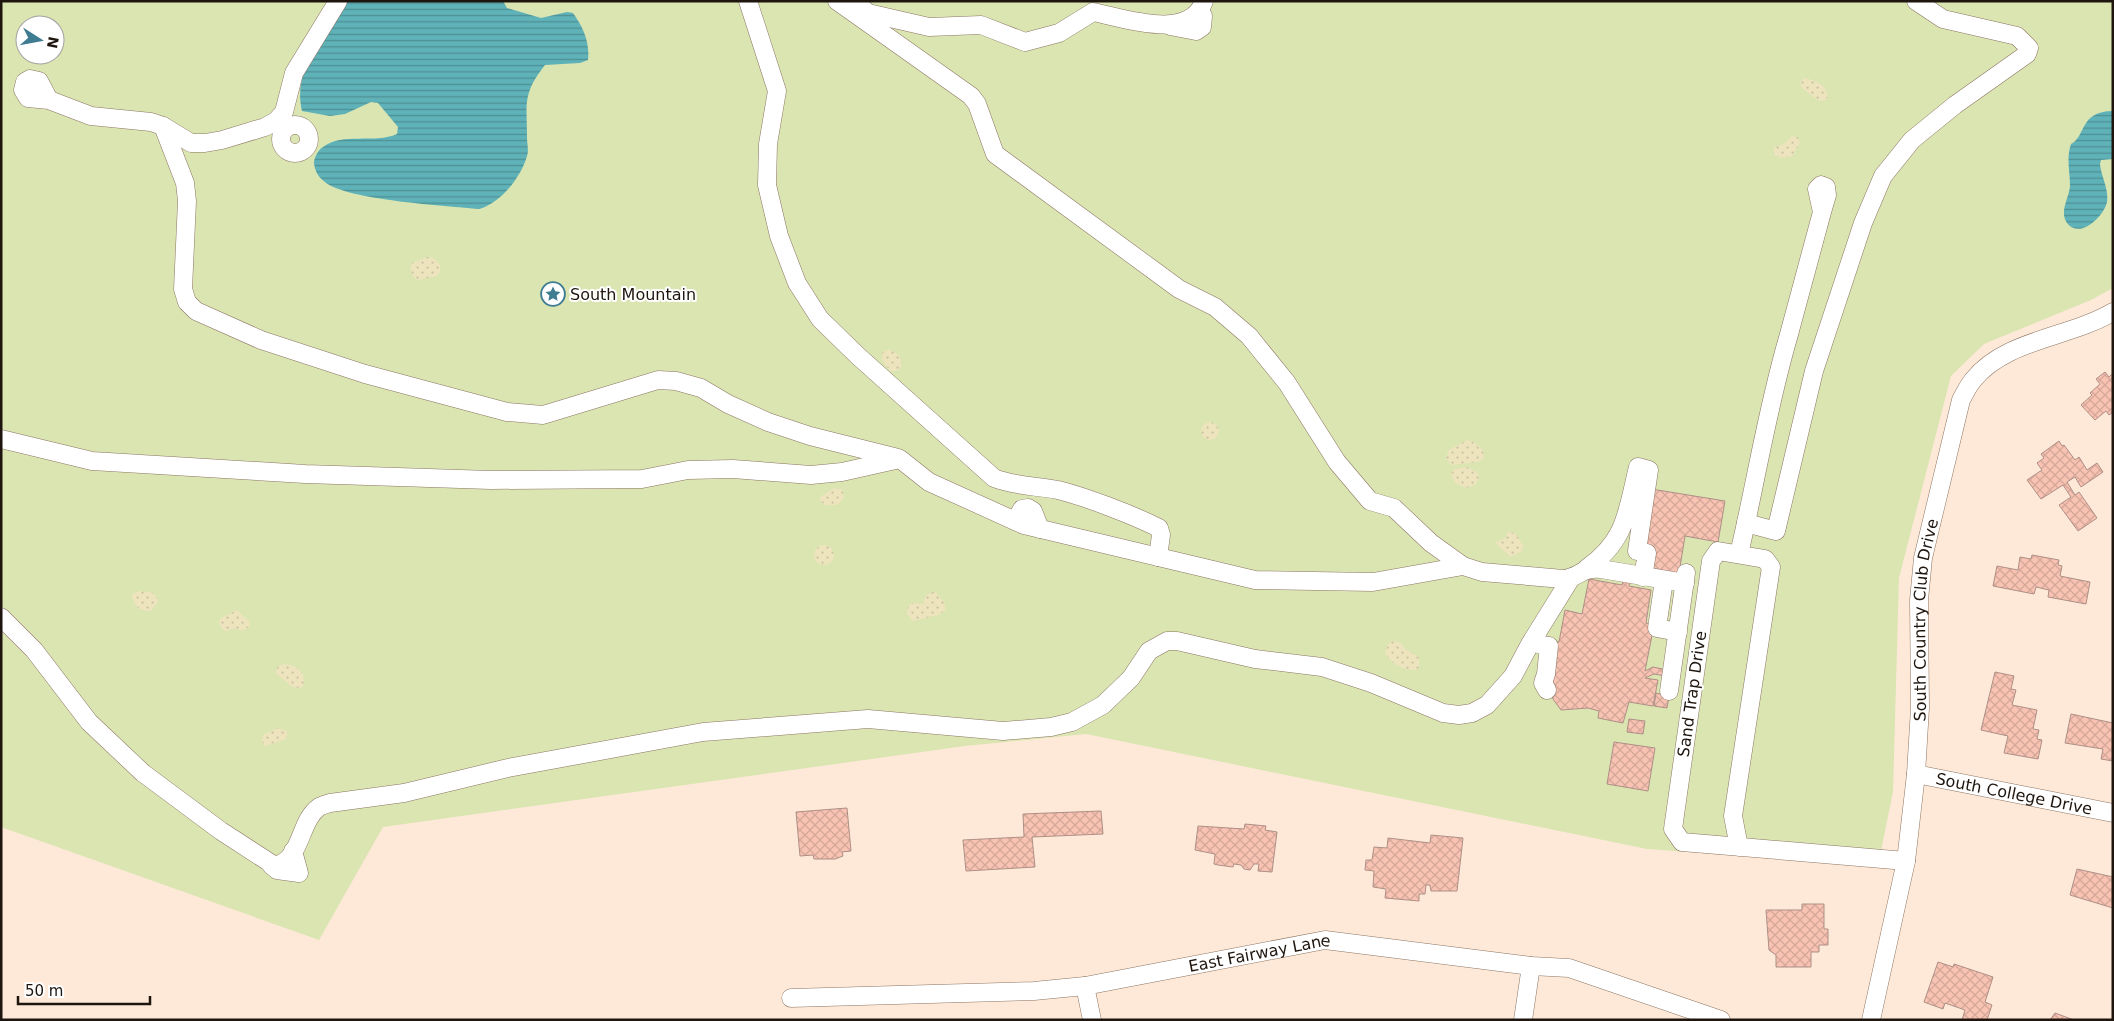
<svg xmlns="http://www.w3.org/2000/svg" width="2114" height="1021" font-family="'DejaVu Sans',sans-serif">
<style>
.grass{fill:#dae5b2;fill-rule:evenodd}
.sand{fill:url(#sand-dots)}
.water{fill:url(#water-rules)}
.building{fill:url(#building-cross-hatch);stroke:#ae8f86}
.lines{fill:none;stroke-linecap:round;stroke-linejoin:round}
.minor-casing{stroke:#8c7563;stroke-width:19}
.minor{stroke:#fff;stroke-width:18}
.labels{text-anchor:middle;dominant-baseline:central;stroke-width:4;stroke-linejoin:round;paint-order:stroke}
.poi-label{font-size:16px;fill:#1e150e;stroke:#fff;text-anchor:start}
.street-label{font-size:16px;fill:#1e150e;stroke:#fff}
</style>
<defs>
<pattern id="sand-dots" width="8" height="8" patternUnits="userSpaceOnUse" patternTransform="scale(1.25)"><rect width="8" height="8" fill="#ede4be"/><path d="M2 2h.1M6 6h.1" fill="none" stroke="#cbc3a2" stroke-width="1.8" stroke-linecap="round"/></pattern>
<pattern id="water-rules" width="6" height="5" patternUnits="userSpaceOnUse" patternTransform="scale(1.25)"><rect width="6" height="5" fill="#5eb2b8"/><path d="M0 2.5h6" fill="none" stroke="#4d9094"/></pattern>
<pattern id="building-cross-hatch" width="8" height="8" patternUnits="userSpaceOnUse" patternTransform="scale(1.25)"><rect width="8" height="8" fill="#f9c3b3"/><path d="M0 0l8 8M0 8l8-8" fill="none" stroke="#d5a799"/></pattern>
</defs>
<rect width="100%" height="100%" fill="#fee9d8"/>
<path class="grass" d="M1 1H2113V288L2091 300 1984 344 1951 376 1899 578 1893 792 1878 866 1647 849 1086 734 965 746 383 827 319 940 1 827ZM25 25H55V55H25Z"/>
<path class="sand" d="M1804 78C1815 80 1830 86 1827 100L1819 101 1802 88 1800 82Z
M1792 136 1798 137 1800 143 1792 156 1780 158 1773 154 1774 147 1784 144Z
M427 257 433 258 440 265V272L437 276 418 280C411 276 409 270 412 263Z
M889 349 900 356 901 367 897 371H890L882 360V353Z
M1201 431a9 9 0 1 1 18 0a9 9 0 1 1-18 0Z
M1467 440 1474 442 1483 450 1484 458 1478 462 1451 465 1446 458 1449 450Z
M1467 467 1477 472 1479 478 1475 485 1466 488 1455 483 1451 474 1454 469Z
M834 488 843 490 844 498 837 505H824L820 500V497Z
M1508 532 1515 533 1523 545 1522 551 1511 557 1495 543 1505 538Z
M814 555a10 10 0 1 1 20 0a10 10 0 1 1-20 0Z
M140 591 153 593 157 597 158 602 151 611C140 612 132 605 132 594Z
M934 591 945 603V611L938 615 913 621 907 614 908 607 912 603 923 604 926 595Z
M237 610 250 622V626L242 631 235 628 226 631 222 629 219 622 221 618Z
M1393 641 1401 643 1405 649 1419 657V669C1407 673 1391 664 1385 653L1388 644Z
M284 664 295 666 303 674 304 684 301 688 292 687 276 673 277 667Z
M278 728 287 731V739L265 746 262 741 263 735Z"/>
<path class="water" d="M348 1H503L507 8 541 18 567 12 573 13C583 27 590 42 588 60L580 63 545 65C522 94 527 104 527 137 527 143 529 151 527 156 521 178 500 203 479 209 448 206 346 200 325 182 318 177 315 171 314 163 314 158 318 150 323 147 343 132 374 144 397 134L398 127 378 103 371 102 345 114 330 116 302 111C292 70 324 33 348 1Z
M2113 111V159L2101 160 2100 164C2101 176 2109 189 2107 202 2104 216 2080 240 2067 223 2059 212 2069 198 2070 186 2070 171 2066 159 2071 144 2086 137 2079 111 2113 111Z"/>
<path class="building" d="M2105 372 2109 377 2113 373V412L2109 415 2106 411 2095 420 2081 405 2092 395 2090 393 2100 384 2096 379Z
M2059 441 2062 446 2064 445 2075 460 2079 457 2087 470 2097 463 2103 472 2081 487 2075 477 2067 482 2075 495 2079 492 2097 518 2078 531 2059 505 2071 497 2063 485 2041 499 2027 480 2042 470 2037 463 2044 458 2041 454Z
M1645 488 1725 501 1718 542 1685 536 1679 573 1646 567Z
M2032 555 2059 560 2058 565 2062 566 2060 576 2090 582 2086 604 2048 597 2049 590 2036 587 2034 594 1993 586 1997 566 2018 570 2020 557 2031 559Z
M1624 577 1630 578 1629 586 1651 590 1646 623 1654 625 1645 671 1653 667 1667 670 1666 676 1654 674 1645 678 1658 680 1653 706 1629 702 1623 723 1598 718 1599 711 1588 708 1561 710 1553 699 1551 689 1557 658 1549 657 1553 641 1559 642 1565 610 1582 614 1589 579 1622 585Z
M1995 672 2014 676 2011 689 2016 690 2012 705 2037 710 2033 729 2039 730 2037 739 2042 740 2038 759 2004 753 2008 736 1981 730Z
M1656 693 1669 696 1667 708 1654 706Z
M2071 714 2113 723V761L2101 759 2103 749 2065 743Z
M1629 719 1645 721 1643 734 1627 732Z
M1614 742 1655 748 1648 791 1607 784Z
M847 808 851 851 842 852 843 856 835 859H814L813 855 800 856 796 812Z
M1101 811 1103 834 1032 837 1035 867 966 871 963 840 1024 837 1023 814Z
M1245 824 1266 826 1265 830 1277 832 1272 872 1258 871 1259 864H1254L1250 870 1244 869 1241 865 1234 864 1233 867 1218 865 1214 864 1215 854 1195 850 1198 826 1244 829Z
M1431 835 1463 838 1457 891H1431L1430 885H1426L1425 894H1419V901L1385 898 1386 889 1373 887 1374 871 1365 870 1366 860H1372L1374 847 1387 848 1388 838 1430 843Z
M2077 869 2113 877V908L2070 895Z
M1802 904H1824V929H1828V945H1819V952H1811V967H1776V955L1769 950 1766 910H1802Z
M1938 962 1953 967 1954 964 1993 977 1985 1002 1992 1005 1987 1020H1962L1965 1010 1945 1003 1943 1009 1924 1002Z
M2055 1013 2074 1020H2050Z"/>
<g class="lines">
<g class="minor-casing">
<g id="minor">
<path d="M748 1 777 91 768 144 767 185 779 236 797 283 820 319 858 356 994 478C1014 486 1036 486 1058 490 1086 497 1133 515 1159 528L1161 535 1158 557"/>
<path d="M837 1 971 96 977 104 995 154 1179 289 1215 307 1249 336 1287 383 1337 462 1370 501 1394 508 1431 543 1463 566"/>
<path d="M861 7 868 13 929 27 981 25 1025 42 1059 33 1093 12C1124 18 1190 42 1204 1"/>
<path d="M1170 26 1196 31 1202 27 1203 16 1200 10"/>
<path d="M49 100 39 81 30 79 25 82 23 90 28 98 49 100 91 116 151 122 163 126 191 143H205L222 140 265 127 276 121 284 112 294 73 338 1"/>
<circle cx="295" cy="139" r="14"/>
<path d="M163 126 185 183 187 201 183 289 187 302 196 311 261 340 365 374 507 412 543 415 658 380 676 381 701 388 728 404 768 422 810 436 898 458"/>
<path d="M1 439 92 461 305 474 491 480 642 479 688 470 733 469 811 475 842 472 900 459 929 482 1024 525 1255 580 1373 582 1463 566 1482 572 1563 579C1580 578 1580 567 1601 569L1685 583"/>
<path d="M1015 521 1022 509 1028 508 1033 511 1040 529"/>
<path d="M1746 523 1776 531 1814 371 1863 223 1883 176 1912 140 1955 105 2027 54 2029 48 2017 36 1943 19 1916 1"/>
<path d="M1739 554C1756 482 1767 409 1788 338L1822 212 1827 195 1826 187 1821 185 1817 189 1822 212"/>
<path d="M1587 568C1627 540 1627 511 1638 467L1649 470 1637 551 1647 553 1643 577"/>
<path d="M1664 580 1657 628 1678 632"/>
<path d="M1 617 34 650 89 722 143 773 221 831 275 866C302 860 299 821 319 807 322 805 327 804 330 803L404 793 508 768 703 732 868 719 1003 731 1051 727 1072 722 1103 705 1131 678 1149 651 1167 641H1177L1255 659 1322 667 1371 683 1443 713 1459 715 1472 713 1487 705 1513 676 1530 644 1571 578"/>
<path d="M1541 645 1549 646 1546 674 1543 683 1547 690"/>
<path d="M1669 691 1686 573"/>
<path id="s1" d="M1916 774 2113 813"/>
<path d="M1739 847 1733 816 1771 567 1765 559 1718 551 1711 561 1673 829 1682 842 1906 861"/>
<path d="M271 865 277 870 299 873 293 851"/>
<path d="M1085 986 1092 1020"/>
<path id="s2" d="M791 998 1034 991 1085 986 1325 940 1531 966 1569 968 1721 1020"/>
<path d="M1523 1020 1531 966"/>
<path id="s3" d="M1871 1020 1906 861 1916 774 1920 708 1919 600 1923 558 1961 400C1965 393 1968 386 1973 380 2006 339 2069 338 2113 312"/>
</g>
</g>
<use href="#minor" class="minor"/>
</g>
<defs>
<g id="sight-ring" transform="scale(1.25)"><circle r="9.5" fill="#fff" stroke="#3f7c92" stroke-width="1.5"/><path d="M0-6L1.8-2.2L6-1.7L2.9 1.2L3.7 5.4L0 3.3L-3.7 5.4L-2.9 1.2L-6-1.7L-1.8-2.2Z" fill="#3f7c92"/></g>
</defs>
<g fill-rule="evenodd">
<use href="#sight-ring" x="553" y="294"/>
</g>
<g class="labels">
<g class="poi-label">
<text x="570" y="294">South Mountain</text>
</g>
<g class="street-label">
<text stroke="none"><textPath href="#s3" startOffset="405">South Country Club Drive</textPath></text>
<text transform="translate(1692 694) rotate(-82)">Sand Trap Drive</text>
<text stroke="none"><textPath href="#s1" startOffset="100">South College Drive</textPath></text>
<text stroke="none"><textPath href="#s2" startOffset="472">East Fairway Lane</textPath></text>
</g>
</g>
<rect width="2114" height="1021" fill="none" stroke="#1e150e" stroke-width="5"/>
<g transform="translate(40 40) rotate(101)"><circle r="24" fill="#ffffff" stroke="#a5a19f"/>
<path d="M0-4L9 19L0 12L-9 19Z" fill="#3f7c92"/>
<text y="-8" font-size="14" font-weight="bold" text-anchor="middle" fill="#1e150e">N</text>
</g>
<path d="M18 996v8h132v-8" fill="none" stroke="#1e150e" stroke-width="2.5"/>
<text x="25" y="996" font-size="15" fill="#1e150e" stroke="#ffffff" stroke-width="4" paint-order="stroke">50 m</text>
</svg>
